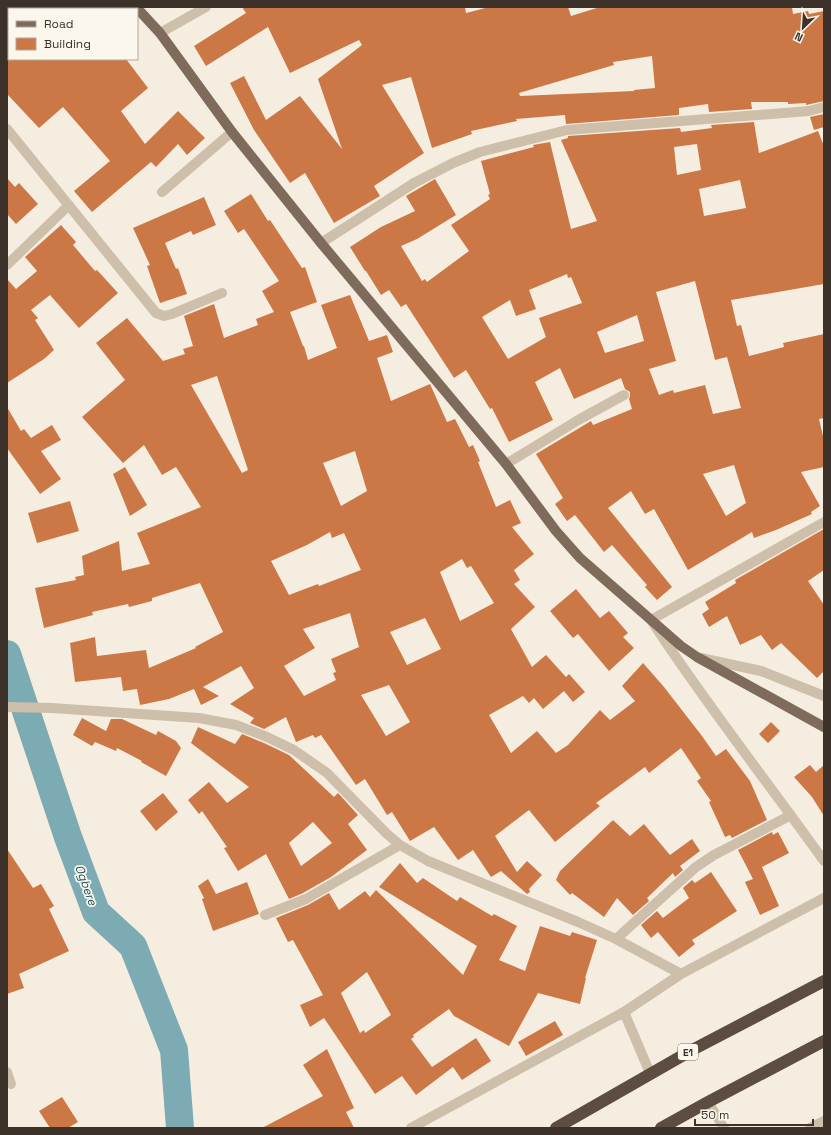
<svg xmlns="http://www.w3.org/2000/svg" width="831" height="1135" font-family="'Space Grotesk',sans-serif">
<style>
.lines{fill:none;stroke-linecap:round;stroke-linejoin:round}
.river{stroke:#7dabb4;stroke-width:28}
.building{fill:#cc7746;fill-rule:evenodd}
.minor{stroke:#cebfab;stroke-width:10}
.major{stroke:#7e6b5b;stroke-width:10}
.highway{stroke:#5d4d41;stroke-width:12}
.labels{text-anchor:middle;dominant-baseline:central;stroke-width:3.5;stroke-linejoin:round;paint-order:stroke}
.shield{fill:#fbf7ed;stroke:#756d64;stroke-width:1}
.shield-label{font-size:10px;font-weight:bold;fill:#3c322a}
.water-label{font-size:12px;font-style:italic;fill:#1d5460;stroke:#fbf7ed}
</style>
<rect width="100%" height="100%" fill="#f5eee0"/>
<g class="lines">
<path class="river" d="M7 654 68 837 96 912 133 946 174 1050 180 1128"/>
</g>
<path class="building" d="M242 7H465L466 13 489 7H568L571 16 600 7H792L793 14 808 11 809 14 824 11V101L806 105V103L788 104V102H751L752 109 709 112 708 104 679 108V115L566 124 565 115 516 119 517 121 471 131 472 134 432 148 411 77 382 85 424 153 374 186 380 196 334 223 305 173 290 183 254 130 230 83 244 76 266 120 300 96 342 149 318 79 362 45 359 40 290 73 268 27 206 66 194 46 246 13ZM652 56 655 88 634 90V91L520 96 519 93 614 65 613 62Z
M7 59H126L148 88 121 111 145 144 178 111 205 138 187 155 178 144 156 167 151 162 92 212 74 191 110 161 63 107 39 128 7 94Z
M824 114V127L814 130 810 117Z
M754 122 759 153 818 131 824 146V284L731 300 737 326 741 325 749 356 784 347 783 343 824 334V418L819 419 824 440V467L801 472 820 506 811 512 812 514 776 530 754 538 752 532 688 570 654 509 645 514 631 491 608 508 672 587 657 600 645 587 647 585 612 545 604 552 575 515 567 521 555 504 563 498 536 454 591 421 593 425 632 409 629 399 630 396V392L625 389 621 378 574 399 560 368 535 382 553 420 509 442 492 408 490 409 466 370 454 378 406 304 401 307 389 290 381 295 366 271H365L350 247 381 227 415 211 406 196 435 179 456 215 417 239 401 246 422 281 425 279 427 282 469 251 451 225 490 199 488 195 490 194 481 161 534 147 533 145 550 142 571 229 597 221 561 140 568 138V136L680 128 681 132 712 128 711 125ZM697 144 701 170 677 175 674 147ZM740 180 746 208 704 216 699 189ZM567 274 568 278 571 277 582 303 539 318 546 337 508 359 482 317 510 300 516 316 536 309 529 290ZM695 281 715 360 727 357 741 408 713 414 705 385 674 393 673 390 659 395 649 369 676 361 656 292ZM637 315 644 341 605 353 597 332ZM734 465 746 503 726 516 703 474Z
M7 178 15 187 19 183 38 204 16 224 7 214Z
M251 194 268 221 270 220 302 268 305 267 317 302 290 312 303 346H304L308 360 337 348 321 305 350 295 369 341 387 335 393 352 377 358 391 401 430 384 447 422 455 419 469 447 473 445 480 461 478 462 496 507 510 500 521 523 512 527 534 554 514 570 520 580 514 584 535 607 511 629 532 667 546 655 566 677 569 674 585 692 573 702 564 691 543 709 534 698 529 703 523 696 489 715 511 753 537 731 556 753 568 745 600 710 610 720 635 701 622 686 643 663 664 687 702 736 716 756 726 749 750 781 767 820 732 838 730 835 725 837 709 802 711 801 697 781 701 778 681 748 649 773 645 767 596 803 600 806 555 842 529 810 495 836 517 872 527 861 542 875 529 889 530 892 527 894 501 871 491 877 473 850 458 860 434 827 410 841 392 812 387 815 365 779 356 785 321 735 315 738 313 735 296 742 286 717 264 729 250 723 254 718 230 704 254 688 241 666 203 687 219 696 201 705 194 689 169 699 140 705 137 689 123 691 121 677 75 682 70 643 95 637 97 656 146 650 149 668 196 648 195 647 223 632 200 583 152 598V601L129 607 128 604 92 612 93 615 44 628 35 588 76 580 75 577 84 575 82 556 119 541 122 571 150 564 137 533 201 507 176 467 162 475 144 445 123 463 82 417 125 380 96 343 127 318 163 361 185 354 183 349 193 346 184 316 214 304 224 338 258 325 256 319 274 312 262 291 279 281 244 229 238 233 224 211ZM217 376 248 470 242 473 191 385ZM355 451 367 491 341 506 323 463ZM330 532 332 538 344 533 361 570 319 586 318 584 289 595 271 561 307 545ZM462 559 467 568 471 566 494 603 460 621 440 572ZM350 613 359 647 331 659 336 672 333 673 336 680 304 696 284 666 315 648 303 629ZM425 618 441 649 407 665 390 632ZM389 685 410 722 386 736 361 695Z
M204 197 216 225 193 235 191 231 165 243 176 269 178 268 187 294 160 303 147 266 150 265 133 228Z
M61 225 76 242 73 245 95 271 97 270 118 293 79 328 50 295 31 310 38 318 35 320 54 350 44 359 7 383V279L16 289 37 271 25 257Z
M7 407 21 431 24 429 31 438 52 425 61 440 41 451 61 479 40 494 7 448Z
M125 467 147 505 130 516 113 474Z
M70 501 79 531 37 543 28 513Z
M824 529V570L808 581 824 605V671L817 678 781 643 772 650 761 635 740 645 727 616 709 627 702 614 709 609 705 602 736 583 735 580Z
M576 589 600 618 609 611 628 633 623 637 634 648 609 671 578 634 573 638 550 611Z
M82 718 106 731 111 719H122L156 735 158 731 176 741 181 748 166 776 141 762 142 761 117 748 116 751 95 742 92 746 73 735Z
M771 722 780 731 768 743 759 734Z
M198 727 235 744 242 734 264 743 289 755 334 797 338 793 358 815 348 824 367 850 331 877 303 893 289 899 266 854 238 871 224 848 227 847 202 811 199 814 188 800 209 782 227 803 249 787 191 743ZM313 822 332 843 301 866 289 843Z
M810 765 816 772 824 765V816L812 797 794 777Z
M163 793 178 812 156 831 140 811Z
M613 820 630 836 644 824 670 855 692 839 700 851 680 866 683 870 675 877 673 873 647 898 649 901 633 915 617 898 604 917 572 893 570 895 556 880 560 871Z
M772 832 773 835 778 832 789 853 762 867 779 906 760 915 745 882 753 879 738 850Z
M7 849 33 888 41 884 54 906 49 909 69 951 19 974 24 988 7 994Z
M400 863 417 883 423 878 457 901 460 897 492 916 494 914 517 926 499 960 525 971 540 926 570 936 572 932 597 940 585 978H586L580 1004 538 993 509 1046 454 1016 449 1009 413 1035 414 1037 411 1039 432 1067 476 1038 491 1061 462 1080 453 1067 416 1095 402 1076 375 1094 324 1018 310 1027 300 1005 323 995 293 940 288 942 276 918 308 905 329 893 339 910 365 891 370 897 376 890 463 975 477 946 379 887ZM367 972 391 1015 365 1033 364 1030 360 1033 341 993Z
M711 872 737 911 692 940 695 944 679 957 658 932 651 938 641 925 657 911 663 918 689 898 683 888 692 880 695 883Z
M208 879 216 894 247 882 259 914 213 931 202 899 204 898 198 886Z
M555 1021 563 1035 526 1056 518 1042Z
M327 1049 354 1108 346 1112 354 1128H262L323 1096 303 1065Z
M62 1097 78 1122 68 1128H50L39 1111Z"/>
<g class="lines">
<path class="minor" d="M24 9 26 7
M7 22 9 21
M160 33 206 7
M7 129 156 313 164 316 172 314 222 293
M162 192 232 132
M321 243 414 183 453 163 480 152 567 130 809 111 824 107
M7 265 69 205
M506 464 580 419 624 395
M824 522 651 620C705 703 767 781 824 861
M701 658 761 671 824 696
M7 707 52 708 199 718 236 725 267 737 294 750 327 773 387 834 400 845 428 861 578 922 616 939 681 974
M265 915 306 899 400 845
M616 939 696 867 714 855 791 815
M624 1012 650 1073
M7 1072 11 1084
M708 1102 724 1128
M411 1128 624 1012 681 974 824 898
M810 1128 824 1121"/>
<path class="major" d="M136 7 160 33 232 132 321 243 506 464 556 531 580 558 681 646 697 657 824 727"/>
<path class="highway" d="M556 1128 694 1049 824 981
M661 1128 708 1102 824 1041"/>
</g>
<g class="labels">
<rect class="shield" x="678" y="1044" width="20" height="16" rx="3"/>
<g class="shield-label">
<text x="688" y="1052">E1</text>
</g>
<g class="water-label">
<text transform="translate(86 885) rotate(70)">Ogbere</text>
</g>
</g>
<rect width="831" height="1135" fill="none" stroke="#3c322a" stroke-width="16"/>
<rect x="8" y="8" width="130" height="52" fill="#fbf7ed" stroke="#afa89f"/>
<rect x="16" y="21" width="20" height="6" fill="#7e6b5b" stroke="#afa89f"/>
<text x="44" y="28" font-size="12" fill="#3c322a">Road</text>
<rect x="16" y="38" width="20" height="12" fill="#cc7746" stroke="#afa89f"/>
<text x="44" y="48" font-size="12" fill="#3c322a">Building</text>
<g transform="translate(803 28) rotate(205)" stroke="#fbf7ed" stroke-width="3" paint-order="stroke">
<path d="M0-3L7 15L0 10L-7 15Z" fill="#3c322a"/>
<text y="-6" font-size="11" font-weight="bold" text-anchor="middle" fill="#3c322a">N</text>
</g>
<path d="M695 1119v6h118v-6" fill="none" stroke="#3c322a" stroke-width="2"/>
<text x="701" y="1119" font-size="12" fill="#3c322a" stroke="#fbf7ed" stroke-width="3" paint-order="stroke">50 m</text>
</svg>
